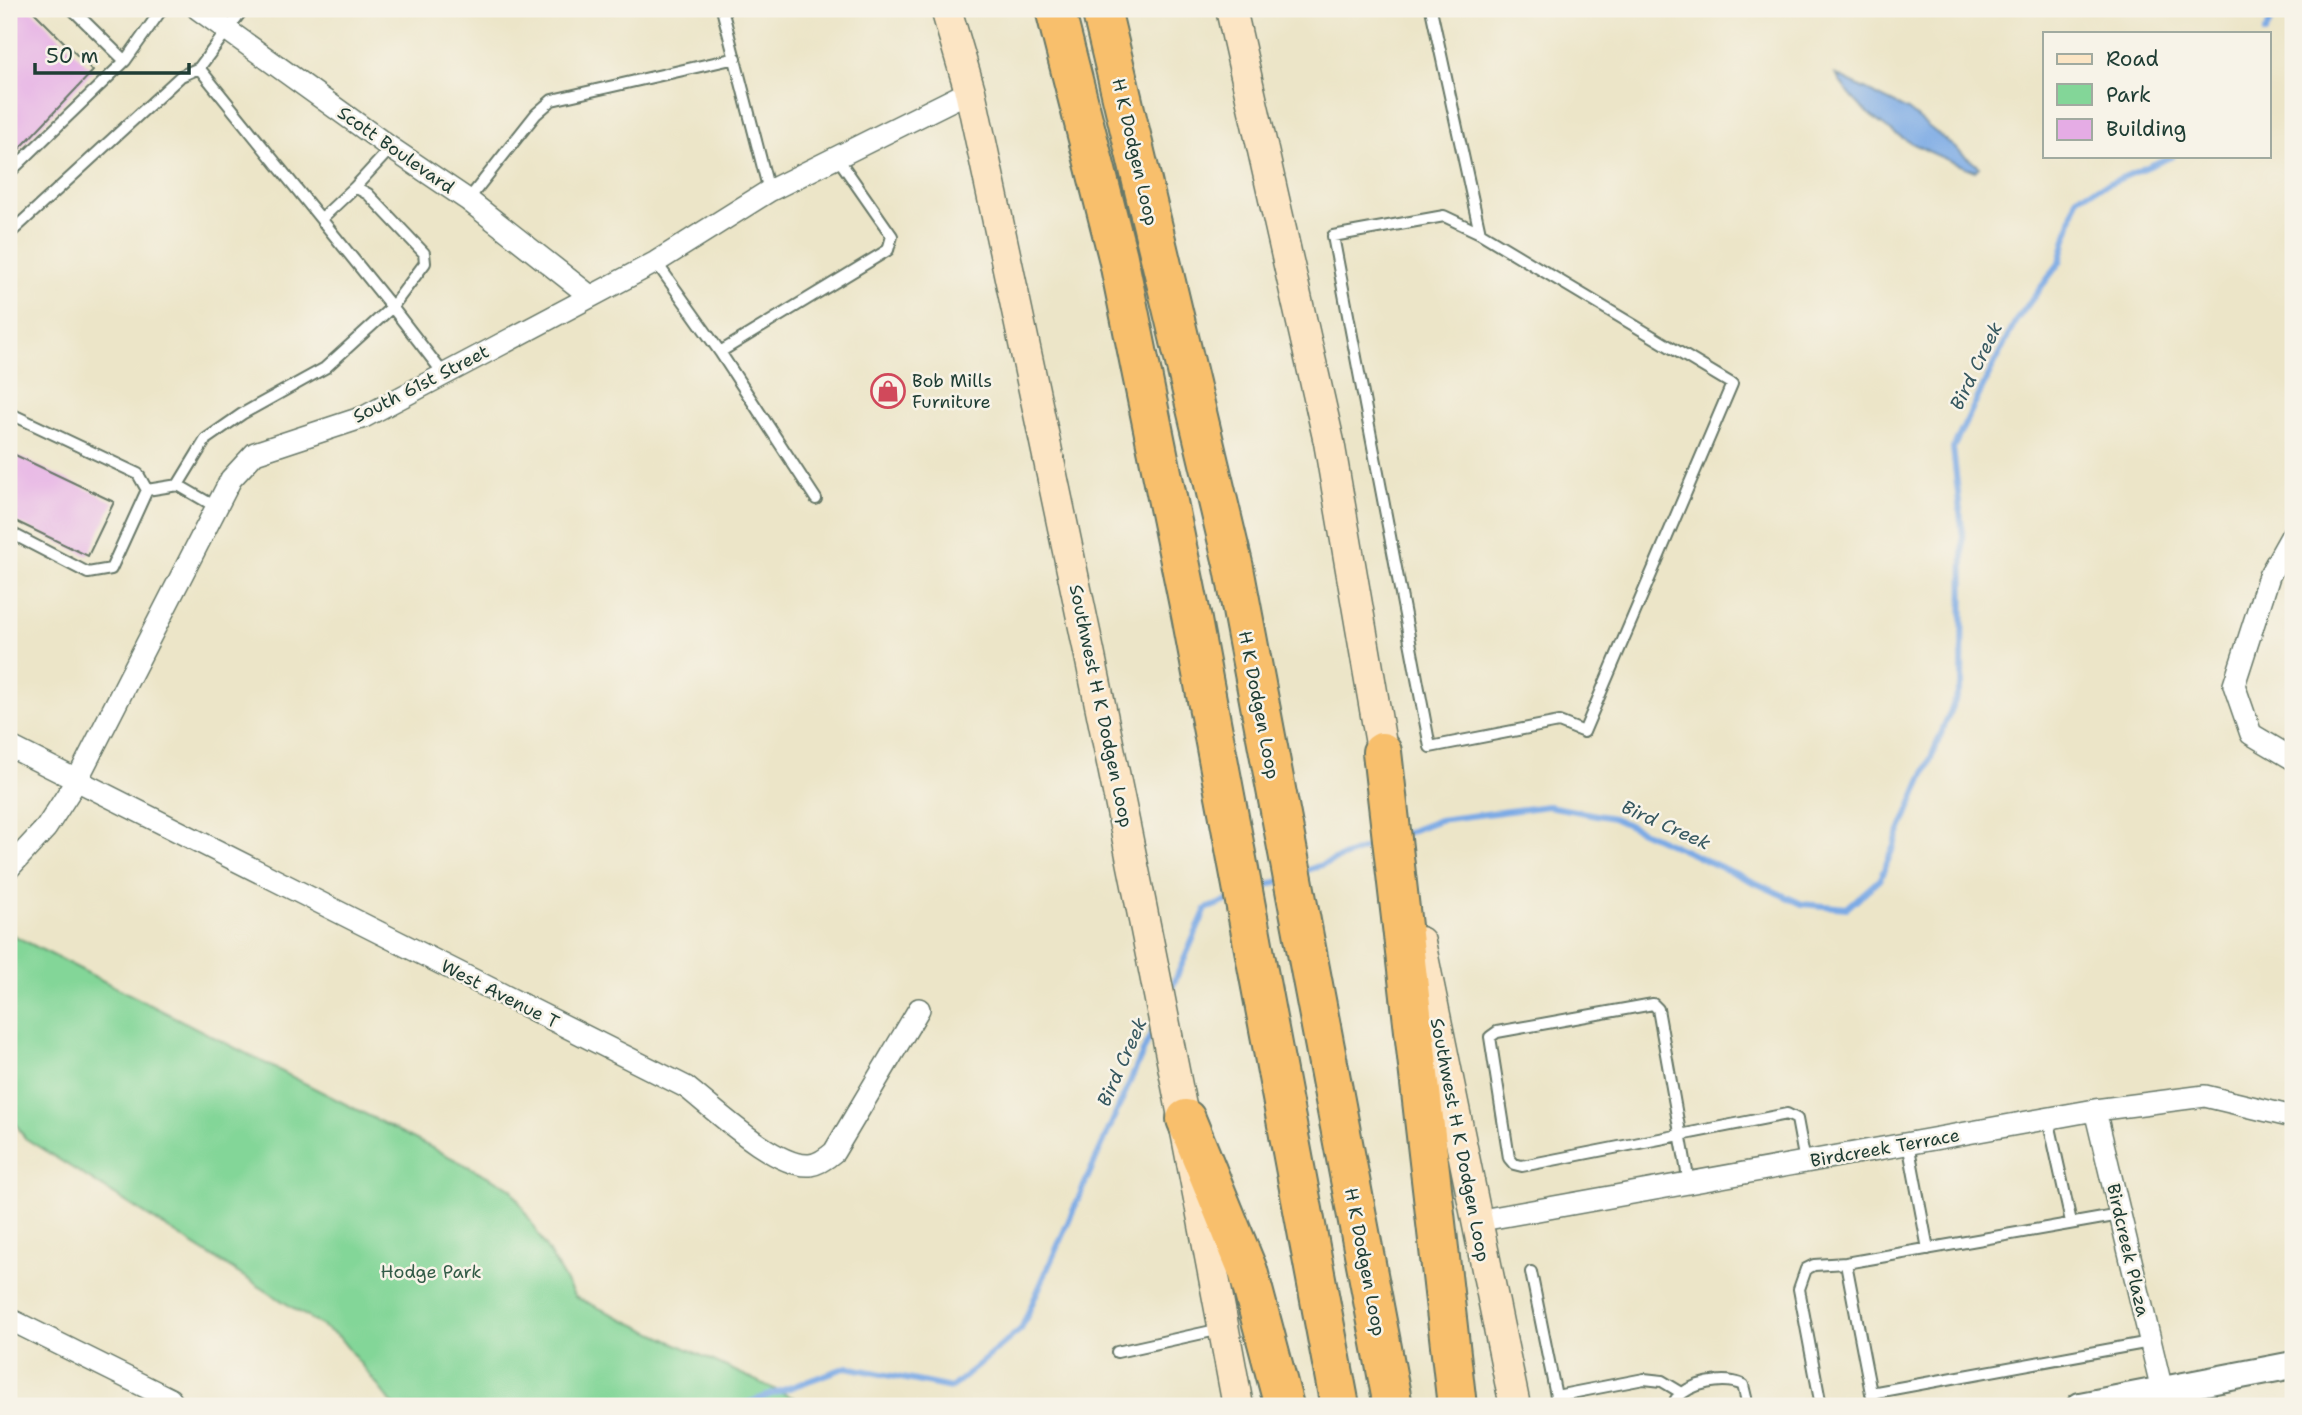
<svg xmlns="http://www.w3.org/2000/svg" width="2302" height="1415" font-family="'Shantell Sans',sans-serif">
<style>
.green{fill:#83d698;stroke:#518a66;stroke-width:2}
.water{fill:#7baae5;stroke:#4d748c;stroke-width:2}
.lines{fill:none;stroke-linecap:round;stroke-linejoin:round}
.stream{stroke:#7baae5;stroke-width:6}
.building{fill:#e5ace5}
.service-casing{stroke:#677868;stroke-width:14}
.minor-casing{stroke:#677868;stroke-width:24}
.tertiary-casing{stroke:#677868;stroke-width:30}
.secondary-casing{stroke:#677868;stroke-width:33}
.motorway-casing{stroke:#677868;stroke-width:42}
.service{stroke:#fff;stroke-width:10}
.minor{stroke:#fff;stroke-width:21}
.tertiary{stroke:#fff;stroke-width:26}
.secondary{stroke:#fce5c4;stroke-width:30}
.motorway{stroke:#f8bf6c;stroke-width:38}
.labels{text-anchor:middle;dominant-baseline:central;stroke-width:5;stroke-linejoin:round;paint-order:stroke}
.street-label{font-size:18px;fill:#1f3d34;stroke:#f7f3e8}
.poi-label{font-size:18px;fill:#1f3d34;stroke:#f7f3e8;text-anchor:start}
.park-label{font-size:18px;fill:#335c48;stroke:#f7f3e8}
.water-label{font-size:19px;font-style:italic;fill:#365860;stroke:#f7f3e8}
</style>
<rect width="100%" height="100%" fill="#f7f3e8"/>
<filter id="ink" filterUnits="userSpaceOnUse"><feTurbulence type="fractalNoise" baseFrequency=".0143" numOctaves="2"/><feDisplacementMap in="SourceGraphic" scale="14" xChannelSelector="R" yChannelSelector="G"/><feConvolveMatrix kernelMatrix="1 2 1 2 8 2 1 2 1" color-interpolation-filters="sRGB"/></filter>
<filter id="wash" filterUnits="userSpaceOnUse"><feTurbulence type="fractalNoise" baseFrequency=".00686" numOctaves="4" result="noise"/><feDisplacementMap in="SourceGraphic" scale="28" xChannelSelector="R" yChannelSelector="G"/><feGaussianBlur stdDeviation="1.57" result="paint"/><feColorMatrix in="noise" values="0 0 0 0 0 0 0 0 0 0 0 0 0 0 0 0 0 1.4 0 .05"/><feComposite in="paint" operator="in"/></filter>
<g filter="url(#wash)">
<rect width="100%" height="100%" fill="#ece5c8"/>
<path class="green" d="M9 933 511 1188 575 1297 811 1406H394L339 1337 25 1138 9 1113Z"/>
<path class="water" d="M1836 75 1908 110 1979 167 1975 171C1921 150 1867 127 1836 75Z"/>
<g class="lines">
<path class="stream" d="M2265 33 2276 9
M1403 834 1439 820 1548 806 1613 818 1802 904 1847 908 1880 879 1962 684 1963 539 1953 448 2015 322 2060 262 2077 197 2173 156
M1305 871 1380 843
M1256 890 1282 880
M1170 992 1206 909 1232 899
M739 1406 847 1367 951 1388 1021 1329 1154 1027"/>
</g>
<g id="blocks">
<path class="building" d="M9 9H31L93 71 9 160Z
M9 452 114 502 88 556 9 518Z"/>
</g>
</g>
<g filter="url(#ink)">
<use href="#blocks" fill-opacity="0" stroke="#677868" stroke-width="2"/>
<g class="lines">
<g class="service-casing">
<path id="service" d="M72 9 125 61
M722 9 769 191
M1431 9 1480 233
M1967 9H1974
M199 68 321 219 355 187
M391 148 355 187 368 194 424 253 425 263 392 307 443 373
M9 173 125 61 162 9
M468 200 536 114 552 100 736 58
M1444 216 1480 233 1732 384 1584 732 1559 722 1430 747 1333 236Z
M9 234 181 76 199 68 243 9
M656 262 720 352 888 250 892 236 837 157
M720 352 816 499
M9 413 138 474 147 490
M178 485 206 439 242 414 325 368 392 307 321 219
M9 532 88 573 111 569 147 490 178 485 216 507
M2048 1118 2071 1222
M1908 1143 1928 1249
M1689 1183 1658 1009 1653 1004 1497 1032 1490 1037 1509 1158 1514 1164 1522 1166 1787 1114 1797 1119 1805 1162
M1846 1263 1871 1393
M1531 1272 1558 1406
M1117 1352 1221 1329
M1556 1396 1644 1379 1662 1381 1682 1393
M1678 1406 1676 1399C1690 1383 1724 1376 1743 1385L1748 1406
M1821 1406 1799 1289 1806 1269 1814 1265 1846 1263 2120 1215
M1874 1406 1871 1393 2150 1342"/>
</g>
<g class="minor-casing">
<path id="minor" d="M198 9 391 148 468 200 590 296
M2293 533 2269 576 2234 685 2251 734 2293 759
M9 746 686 1087C713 1108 775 1168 810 1165 819 1164 827 1158 834 1152L919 1009
M9 868 46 828 77 780 231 479 255 453 364 417 656 262 769 191 970 91
M2095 1110 2162 1390
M1476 1221 2095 1110 2205 1096 2293 1117
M9 1319 170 1399 175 1406"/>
</g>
<g class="tertiary-casing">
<path id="tertiary" d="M2080 1406 2293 1365"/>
</g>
<g class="secondary-casing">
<path id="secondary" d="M946 9 970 91C1064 528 1157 966 1238 1406
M1231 9 1329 442 1386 773
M1420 942 1515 1406"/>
</g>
<g class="motorway-casing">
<path id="motorway" d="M1055 9 1118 257 1191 615 1340 1406
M1101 9 1234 568 1393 1406
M1382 752 1457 1406
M1186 1119 1248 1271 1284 1406"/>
</g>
<use href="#service" class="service"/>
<use href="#minor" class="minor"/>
<use href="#tertiary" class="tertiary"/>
<use href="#secondary" class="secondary"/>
<use href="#motorway" class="motorway"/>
</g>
</g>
<defs>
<g id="shop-ring" transform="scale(1.75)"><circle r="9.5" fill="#f7f3e8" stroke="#d1495b" stroke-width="1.5"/><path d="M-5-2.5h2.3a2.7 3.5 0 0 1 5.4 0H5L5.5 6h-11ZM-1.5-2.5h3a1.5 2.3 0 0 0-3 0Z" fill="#d1495b"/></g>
</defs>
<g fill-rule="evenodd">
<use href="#shop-ring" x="888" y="391"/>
</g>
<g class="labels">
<g class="street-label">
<text transform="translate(396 150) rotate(35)">Scott Boulevard</text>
<text transform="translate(1135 152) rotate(77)">H K Dodgen Loop</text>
<text transform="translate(421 384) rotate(-27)">South 61st Street</text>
<text transform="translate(1259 705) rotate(79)">H K Dodgen Loop</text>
<text transform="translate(1101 706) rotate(78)">Southwest H K Dodgen Loop</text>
<text transform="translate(500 994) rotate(27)">West Avenue T</text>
<text transform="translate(1460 1140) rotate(79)">Southwest H K Dodgen Loop</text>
<text transform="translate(1885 1148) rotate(-10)">Birdcreek Terrace</text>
<text transform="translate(2128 1250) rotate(77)">Birdcreek Plaza</text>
<text transform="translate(1365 1262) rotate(79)">H K Dodgen Loop</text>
</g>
<g class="poi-label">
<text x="912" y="381">Bob Mills<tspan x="912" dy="21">Furniture</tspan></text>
</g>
<g class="park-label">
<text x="431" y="1272">Hodge Park</text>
</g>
<g class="water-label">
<text transform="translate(1976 366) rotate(-64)">Bird Creek</text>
<text transform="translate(1666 825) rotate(24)">Bird Creek</text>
<text transform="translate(1122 1062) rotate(-66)">Bird Creek</text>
</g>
</g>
<rect width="2302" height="1415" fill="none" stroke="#f7f3e8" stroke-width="35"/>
<rect x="2043" y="32" width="228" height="126" fill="#f7f3e8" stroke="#a1aaa0" stroke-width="2"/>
<rect x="2057" y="54" width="35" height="10" fill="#fce5c4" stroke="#a1aaa0" stroke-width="2"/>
<text x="2106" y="66" font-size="21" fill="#1f3d34">Road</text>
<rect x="2057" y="84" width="35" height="21" fill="#83d698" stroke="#a1aaa0" stroke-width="2"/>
<text x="2106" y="102" font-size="21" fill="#1f3d34">Park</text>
<rect x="2057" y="119" width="35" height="21" fill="#e5ace5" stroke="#a1aaa0" stroke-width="2"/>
<text x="2106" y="136" font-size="21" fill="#1f3d34">Building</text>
<path d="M35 63v10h154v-10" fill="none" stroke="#1f3d34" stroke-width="3.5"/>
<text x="46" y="63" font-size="21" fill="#1f3d34" stroke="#f7f3e8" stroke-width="5" paint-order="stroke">50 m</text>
</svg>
